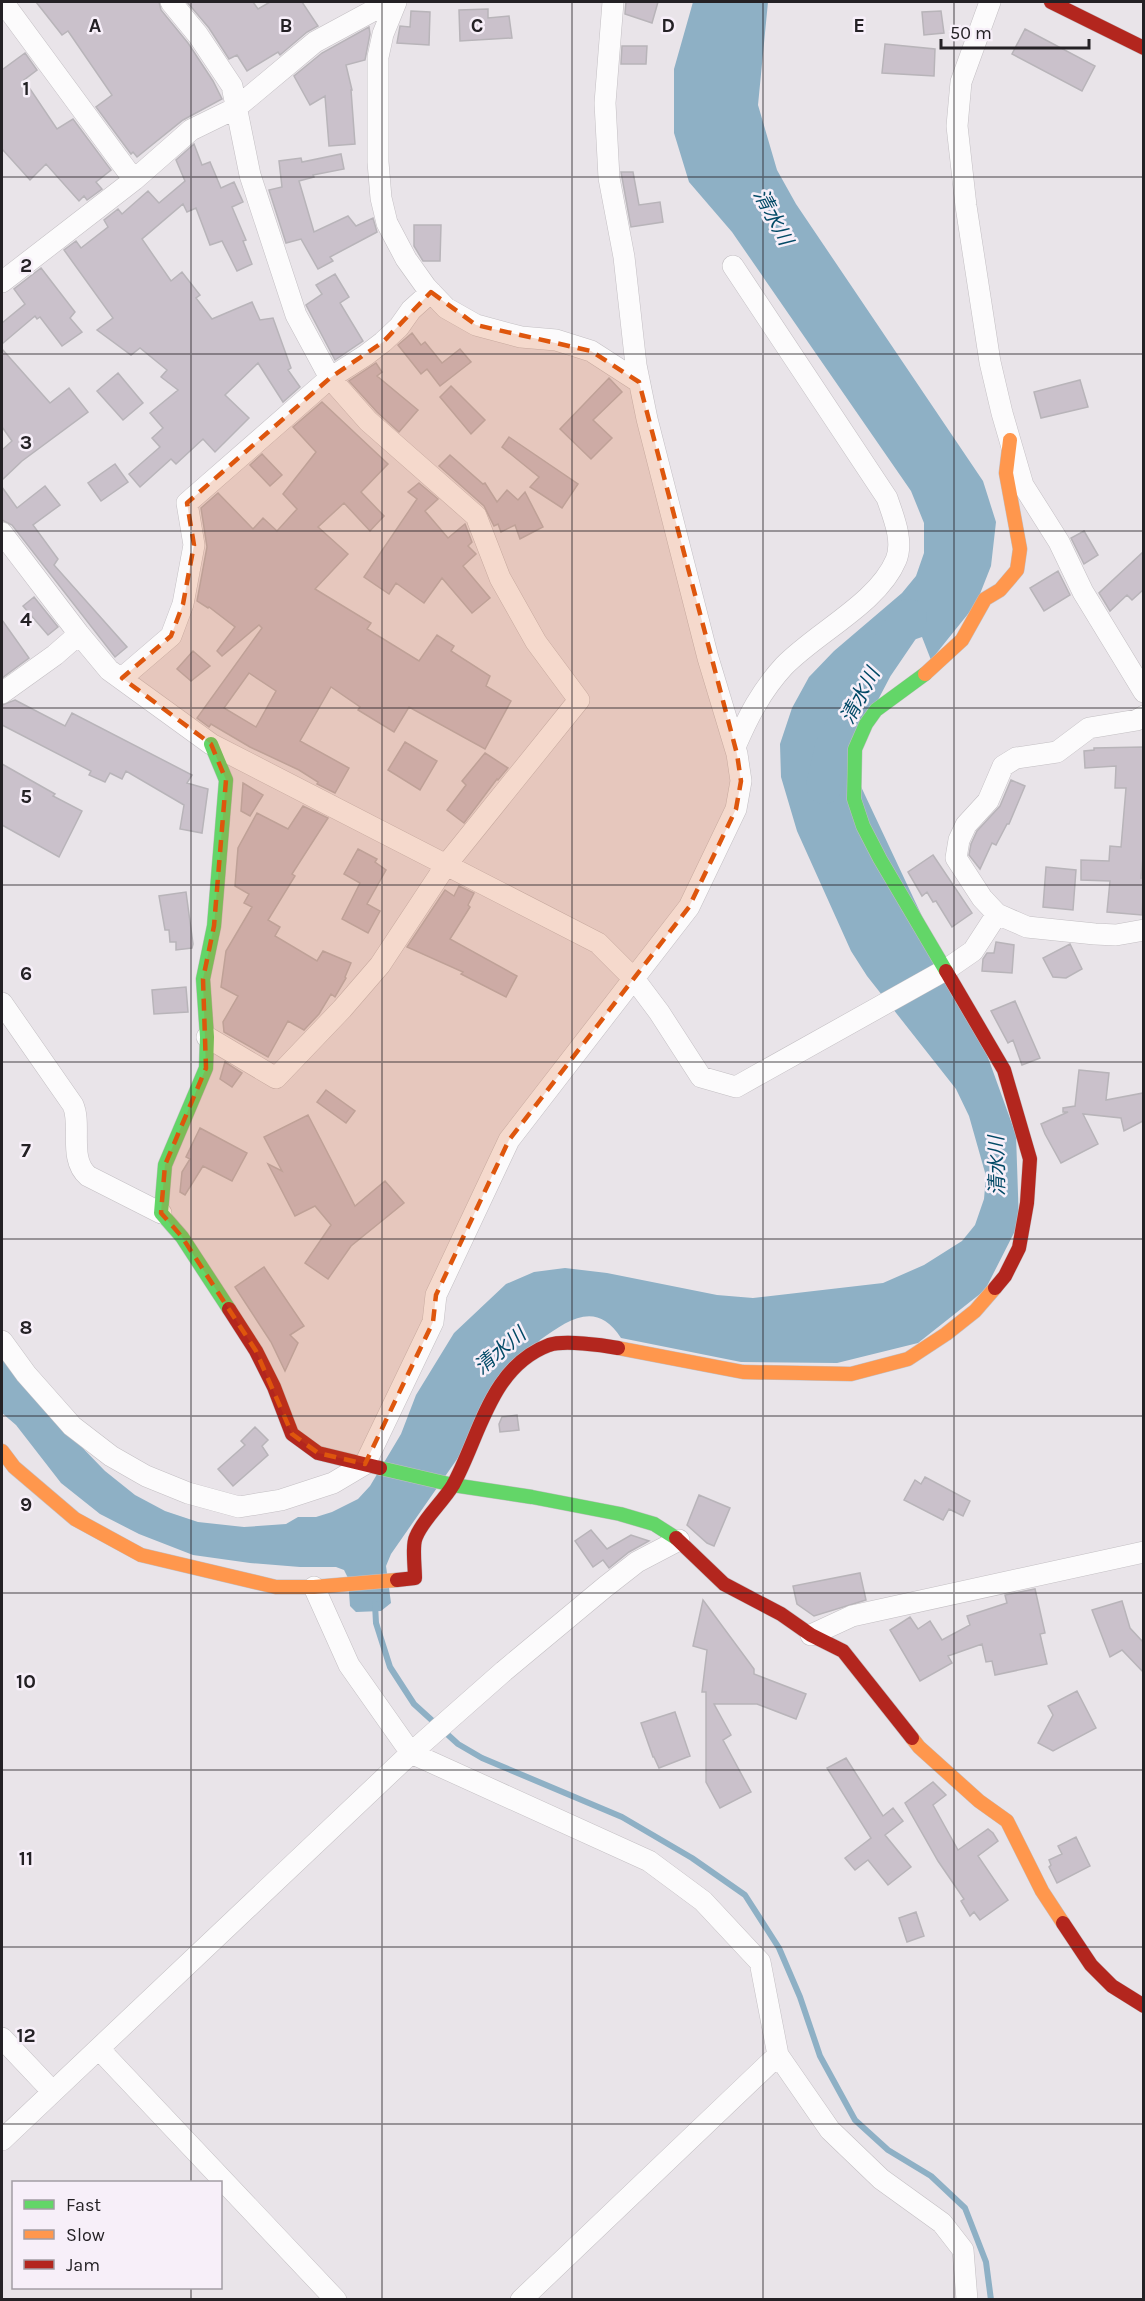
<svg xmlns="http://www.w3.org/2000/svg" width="1145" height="2301" font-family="Karla,'Noto Sans JP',sans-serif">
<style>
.water{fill:#8eb0c5}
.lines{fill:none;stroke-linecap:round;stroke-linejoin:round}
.stream{stroke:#8eb0c5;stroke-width:6}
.river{stroke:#8eb0c5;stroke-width:36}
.building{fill:#cac1cb;stroke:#b8b4b9;stroke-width:1.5;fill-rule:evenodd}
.street-casing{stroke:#c3bfc3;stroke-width:22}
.fast-casing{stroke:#c3bfc3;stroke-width:15}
.slow-casing{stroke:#c3bfc3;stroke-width:15}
.jam-casing{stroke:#c3bfc3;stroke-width:15}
.street{stroke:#fcfbfc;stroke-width:21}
.fast{stroke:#63d668;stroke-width:14}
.slow{stroke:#ff974d;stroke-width:14}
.jam{stroke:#b3261e;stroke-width:14}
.marked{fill:#de560d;fill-opacity:0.2;stroke:#de560d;stroke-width:4.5;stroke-dasharray:12 8;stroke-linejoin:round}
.grid{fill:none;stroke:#242125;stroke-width:1.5;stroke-opacity:0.55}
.labels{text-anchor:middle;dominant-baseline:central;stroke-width:5;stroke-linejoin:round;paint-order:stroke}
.water-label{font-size:20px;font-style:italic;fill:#024966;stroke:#f7eff9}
.grid-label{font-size:20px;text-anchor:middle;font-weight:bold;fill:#242125;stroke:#f7eff9;stroke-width:5;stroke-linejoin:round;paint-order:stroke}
</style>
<rect width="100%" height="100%" fill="#e9e4e9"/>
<path class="water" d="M693 2H768L758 105 777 170 796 204 983 481 996 522 991 566 976 604 931 660 922 637C883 650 844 677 836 720 834 733 838 749 838 762L848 759 986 1052 1016 1135 1019 1223 985 1290 918 1343 837 1363 741 1362 621 1338C597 1300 569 1319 540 1340L391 1554 386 1566 391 1603 381 1611 356 1612 350 1606 348 1578 344 1570 336 1567H300L250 1563 193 1555 139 1534 100 1514 61 1483 16 1425 2 1413V1353L43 1407 105 1471 135 1495 165 1511 198 1522 244 1527 286 1524 298 1517H316L332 1512 358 1499 370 1486 401 1434 416 1395 454 1333 506 1284 534 1272 565 1268 607 1273 717 1295 753 1298 883 1283 924 1265 962 1241 975 1225 984 1199 986 1176 969 1116 956 1089 867 976 851 951 797 831 781 777 780 744 792 708 809 677 834 651 902 593 916 576 924 553V523L911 491 732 232 689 182 674 133V69Z"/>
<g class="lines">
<path class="stream" d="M375 1604 376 1623 390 1667 414 1704 458 1744 482 1758 622 1817 692 1858 745 1895 779 1948 800 1997 820 2056 855 2120 888 2150 931 2176 965 2208 986 2262 991 2300"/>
<path class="river" d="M824 786 833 747 875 667 909 617"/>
</g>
<path class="building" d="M36 2H159L161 10 188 43 213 81 222 99 183 120 137 157 133 152 131 154 96 107 112 95 68 31 62 35Z
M187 2H253L258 9 270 2H302L318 26 307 32 280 55 278 52 247 71 237 55 229 59 209 28Z
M626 2H658L652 23 625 14Z
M488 9V18L509 16 512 38 460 41 459 10Z
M411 11 430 12 429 45 397 43 400 26 410 27Z
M941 11 944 33 924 35 922 12Z
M369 27 370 34 365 60 346 65 352 90H351L355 144 329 146 325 96 310 105 294 76 322 53Z
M1025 29 1095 66 1082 91 1012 54Z
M885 44 935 49 934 76 882 73Z
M622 46H647L646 64H621Z
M25 53 37 70 24 80 57 129 73 119 111 170 96 182 102 189 87 200 84 196 79 201 46 164 30 180 2 149V70Z
M194 144 202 165 210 162 221 188 234 182 243 202 232 207 246 240 243 241 252 264 237 271 222 241 210 245 196 208 187 212 183 204 142 239 171 281 182 272 200 295 196 298 212 319 252 302 260 320 273 318 291 368 288 370 300 387 283 402 258 363 225 395 249 418 215 452 203 439 176 464 171 459 140 487 129 474 160 447 152 438 163 428 150 413 178 390 161 377 167 370 140 348 131 355 97 330 113 318 64 250 76 241 81 248 108 227 104 220 118 209 122 214 148 191 159 203 185 181 176 160Z
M341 154 344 169 313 175 314 177 299 181 314 232 348 216 356 226 373 218 377 232 330 257 333 261 318 269 301 239 286 243 269 190 282 187 279 161 301 158 302 162Z
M621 172H633L639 205 660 202 663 222 631 227Z
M414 225H441L440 261H423L414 246Z
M41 268 75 312 70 318 82 332 62 346 40 317 37 319 35 316 2 344V323L25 304 14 289Z
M335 274 349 297 340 303 363 341 335 360 306 305 322 294 316 285Z
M412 333 421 345 425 342 442 363 460 349 471 362 440 386 427 369 421 374 398 345Z
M2 349 50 403 69 388 88 412 22 461 2 480V450L12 441 2 427Z
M376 363 382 372 377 376 418 410 399 432 377 412 349 381Z
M118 373 143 403 123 420 97 391Z
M609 378 622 392 593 420 612 438 591 459 560 429Z
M1080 380 1088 407 1041 418 1034 392Z
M451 386 485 420 471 434 440 397Z
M322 402 388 464 361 492 384 516 370 531 344 503 318 527 348 554 315 589 371 623 367 629 419 661 437 635 454 646 451 651 490 676 486 686 511 701 485 749 409 707 394 732 358 710 360 707 331 687 300 741 349 768 335 793 317 784 318 782 299 770 250 747 211 724 209 727 197 718 262 628 259 625 222 656 217 651 235 627 209 607 208 608 197 601 207 547 201 508 218 493 253 529 263 518 277 531 297 509 283 494 316 452 293 427ZM249 673 276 691 256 727 224 708Z
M509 437 578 484 562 508 530 487 539 477 502 447Z
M262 454 282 475 270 486 250 465Z
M450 455 483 484 485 483 497 502 507 490 518 500 525 492 543 527 520 539 515 525 501 532 498 524 494 526 484 506 439 466Z
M115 464 128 482 101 501 88 483Z
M419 483 438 499 425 511 448 538 465 524 472 542 468 546 476 554 463 566 490 598 472 613 442 578 424 603 396 583 389 594 364 577 417 499 408 492Z
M45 486 60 505 33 525 58 559 54 565 127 647 115 657 12 525 2 520V487L17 508Z
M1084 531 1098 555 1084 564 1071 538Z
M1143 552V590L1132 600 1127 595 1110 611 1099 593Z
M1058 571 1070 595 1044 611 1030 588Z
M34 597 58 627 48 635 23 606Z
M2 620 29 658 2 678Z
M193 651 210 666 191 681 177 669Z
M15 700 65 726 72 713 192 775 187 783 208 789 202 833 180 829 184 805 126 771 122 779 110 773 105 782 89 775 91 771 2 725V705Z
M405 742 437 761 420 790 388 770Z
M1143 747V857L1141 878H1143V898L1142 915 1107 912 1110 881 1081 880V860L1109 861 1110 846 1121 847 1126 788H1115L1116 766 1085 768 1084 751 1094 750V748Z
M485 753 508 768 498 780 497 779 464 823 447 810 466 785 462 781Z
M2 764 55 794 53 796 82 811 59 857 2 825Z
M1011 780 1025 786 1009 824H1007L996 845 992 843 980 869 969 855 971 844 977 831 1000 806Z
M243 783 263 795 250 816 241 811Z
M303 806 328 818 292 874 295 876 268 920 280 927 275 936 317 961 323 951 351 963 345 977 346 978 335 997 331 994 319 1014 304 1030 288 1021 268 1057 224 1032 223 1022 238 996 221 987 226 951 252 907 244 903 249 894 235 886 238 848 257 813 288 829Z
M358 849 377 859 375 862 386 870 367 904 380 911 368 933 342 919 360 883 344 874Z
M933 855 972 913 952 927 936 901 933 902 927 892 922 896 908 872Z
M1046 867 1076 870 1073 910 1043 907Z
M459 886 474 893 468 905 470 907 450 939 517 976 506 997 461 974 463 972 407 947 445 890 454 896Z
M186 892 193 944 192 948 176 950V942H170L169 930H165L159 896Z
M996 942 1014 945 1012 973 982 971 983 959 987 953H994Z
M1070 944 1082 969 1066 978 1053 977 1043 958Z
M186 987 188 1012 154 1014 152 990Z
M1015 1001 1040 1058 1022 1065 1013 1040 1008 1043 991 1011Z
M225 1062 242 1073 232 1087 220 1079Z
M1079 1070 1109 1073 1106 1100 1143 1093V1121L1124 1131 1121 1118 1083 1114 1098 1144 1061 1163 1045 1134 1041 1124 1068 1112H1063V1108L1075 1106Z
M326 1090 355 1111 346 1123 317 1102Z
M308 1115 355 1206 385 1181 404 1203 351 1246 328 1279 305 1263 331 1225 315 1206 295 1216 268 1164 282 1171 264 1137Z
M200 1128 247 1153 232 1181 203 1166 185 1195 180 1192 182 1172 190 1159 186 1157Z
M264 1267 304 1326 290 1335 298 1343 285 1371 271 1342 235 1287Z
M517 1415 519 1430 500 1432 499 1424 502 1417Z
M255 1427 268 1440 262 1446 268 1455 233 1486 218 1469 245 1445 241 1441Z
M925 1477 970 1501 963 1516 949 1509 943 1520 904 1500 915 1480 921 1484Z
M699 1495 730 1508 714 1546 707 1543 687 1525Z
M591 1530 607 1549 631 1535 649 1541 629 1552 609 1568 603 1560 593 1567 575 1541Z
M860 1573 866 1600 814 1616 797 1604 793 1586Z
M1035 1589 1045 1633 1040 1634 1047 1664 995 1675 992 1661 986 1662 982 1644 948 1656 952 1663 920 1681 890 1630 910 1617 918 1629 930 1621 942 1640 970 1625 967 1616 1007 1603 1005 1595Z
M703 1600 754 1669V1674L806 1694 796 1719 757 1704H714L731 1735 723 1740 751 1792 720 1808 706 1782V1692H702L707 1650 693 1646Z
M1122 1601 1130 1628 1143 1642V1672L1122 1650 1110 1657 1092 1610Z
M1077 1691 1096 1728 1053 1751 1038 1743 1053 1715 1048 1706Z
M675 1712 690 1756 659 1768 654 1757H653L641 1723Z
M846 1758 883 1816 893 1808 903 1821 885 1835 911 1867 888 1885 868 1860 855 1870 845 1858 871 1838 827 1768Z
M933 1782 946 1795 933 1805 958 1850 988 1829 993 1833 998 1841 978 1856 1008 1900 980 1920 974 1912 970 1916 961 1901 964 1899 938 1861 905 1803Z
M1076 1837 1090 1866 1057 1883 1049 1867 1051 1865 1049 1860 1062 1854 1058 1846Z
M916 1912 924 1936 907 1942 899 1918Z"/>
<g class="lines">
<g class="street-casing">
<path id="street" d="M3 2 134 180
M171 2 198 35 232 86 250 175 296 315 330 378 368 421 476 516 500 578 536 642 579 700 446 865 380 965 342 1009 276 1078 207 1037
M396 2 383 34 378 57V162L381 198 387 223 406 259 426 287 446 308 476 325 521 337 556 340 591 351 639 382
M990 2 961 82 957 126 966 206 990 362 1002 413 1023 485 1059 542 1083 592 1144 692
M733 266 887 498C893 516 904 541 896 560 878 603 817 632 784 666 761 691 748 717 735 747
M2 282 134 180 191 130 236 108 315 42 389 2
M2 533 79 634 109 670 211 744 598 943 635 980 659 1012 701 1077 736 1087 947 969 973 951 997 914 1027 927 1095 934 1116 935 1144 930
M122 678 171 636 183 604 194 545 187 503 330 378 366 355 383 342 399 327 411 310 431 292
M2 693 55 655 79 634
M997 914 982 898 956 858 959 840 966 825 988 801 1003 766 1016 758 1057 752 1089 728 1137 720 1144 716
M2 1003 73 1105C82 1125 68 1159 88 1176L161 1213
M2 1341 26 1374 72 1426 111 1456 146 1476 188 1493 239 1507 281 1500 333 1483 365 1464 433 1322 436 1295 509 1140 689 907 736 809 741 781 737 754 708 658 647 419 636 365 624 257 609 178 605 103 613 2
M314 1587 349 1665 411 1753 649 1861 703 1901 760 1962 778 2055 830 2130 881 2179 942 2223 963 2250 967 2300
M811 1635 852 1616 1144 1552
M2 2038 52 2091
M99 2049 336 2300
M2 2140 411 1753 504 1671 605 1587 637 1562 679 1540
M521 2300 778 2055"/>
</g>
<g class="fast-casing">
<path id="fast" d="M925 674 876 710 866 724 855 749 854 799 863 826 880 859 946 971
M211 744 226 780 214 926 203 979 207 1037 206 1068 165 1165 161 1213 182 1237 229 1309
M380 1468 453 1485 532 1497 620 1514 654 1524 676 1538"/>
</g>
<g class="slow-casing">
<path id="slow" d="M925 674 962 640 985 599 1000 590 1017 570 1020 549 1006 473 1010 440
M618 1348 743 1372 851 1374 908 1359 946 1334 975 1311 995 1288
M2 1451 14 1467 75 1519 141 1555 276 1587H314L397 1580
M912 1738 919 1747 979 1801 1007 1821 1042 1891 1063 1923"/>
</g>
<g class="jam-casing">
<path id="jam" d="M1051 2 1144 48
M946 971 1004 1070 1030 1159 1027 1203 1019 1248 1005 1276 995 1288
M229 1309 256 1351 274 1387 292 1434 318 1453 380 1468
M676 1538 724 1584 781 1614 811 1635 843 1651 912 1738
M397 1580 415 1578C415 1568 412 1545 416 1537 423 1519 443 1502 453 1485 480 1436 490 1367 549 1345 564 1340 602 1345 618 1348
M1063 1923 1091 1965 1112 1986 1144 2006"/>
</g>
<use href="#street" class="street"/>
<use href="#fast" class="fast"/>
<use href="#slow" class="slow"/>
<use href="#jam" class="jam"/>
</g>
<path class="marked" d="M431 292 476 325 591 351 639 382 737 754 741 781 736 809 689 907 509 1140 436 1295 433 1322 365 1464 318 1453 292 1434 256 1351 182 1237 161 1213 165 1165 206 1068 203 979 214 926 226 780 211 744 122 678 171 636 183 604 194 545 187 503 330 378 383 342Z"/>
<path class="grid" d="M191 2V2182M382 2V2300M572 2V2300M763 2V2300M954 2V2300M2 177H1144M2 354H1144M2 531H1144M2 708H1144M2 885H1144M2 1062H1144M2 1239H1144M2 1416H1144M2 1593H1144M2 1770H1144M2 1947H1144M2 2124H1144M191 2288V2300"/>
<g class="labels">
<g class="water-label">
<text transform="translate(773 217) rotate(62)">清水川</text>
<text transform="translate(860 696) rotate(-62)">清水川</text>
<text transform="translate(997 1166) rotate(-91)">清水川</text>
<text transform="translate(500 1351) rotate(-40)">清水川</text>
</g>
</g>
<g class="grid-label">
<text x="95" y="32">A</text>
<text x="286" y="32">B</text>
<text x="477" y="32">C</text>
<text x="668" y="32">D</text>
<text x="859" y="32">E</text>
<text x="26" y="95">1</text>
<text x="26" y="272">2</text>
<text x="26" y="449">3</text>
<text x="26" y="626">4</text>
<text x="26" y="803">5</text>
<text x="26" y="980">6</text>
<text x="26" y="1157">7</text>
<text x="26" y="1334">8</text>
<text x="26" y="1511">9</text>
<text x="26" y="1688">10</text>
<text x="26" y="1865">11</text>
<text x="26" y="2042">12</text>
</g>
<rect width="1145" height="2301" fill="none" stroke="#242125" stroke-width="6"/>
<rect x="12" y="2181" width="210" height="108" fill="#f7eff9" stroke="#a39da4" stroke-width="1.5"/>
<rect x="24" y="2200" width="30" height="9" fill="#63d668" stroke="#a39da4" stroke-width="1.5"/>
<text x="66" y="2211" font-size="18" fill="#242125">Fast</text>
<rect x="24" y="2230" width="30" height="9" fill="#ff974d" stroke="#a39da4" stroke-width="1.5"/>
<text x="66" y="2241" font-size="18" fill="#242125">Slow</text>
<rect x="24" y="2260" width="30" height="9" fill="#b3261e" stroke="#a39da4" stroke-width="1.5"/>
<text x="66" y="2271" font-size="18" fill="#242125">Jam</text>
<path d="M941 39v9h148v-9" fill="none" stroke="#242125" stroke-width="3"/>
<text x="950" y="39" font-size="18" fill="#242125" stroke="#f7eff9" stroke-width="4.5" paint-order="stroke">50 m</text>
</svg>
